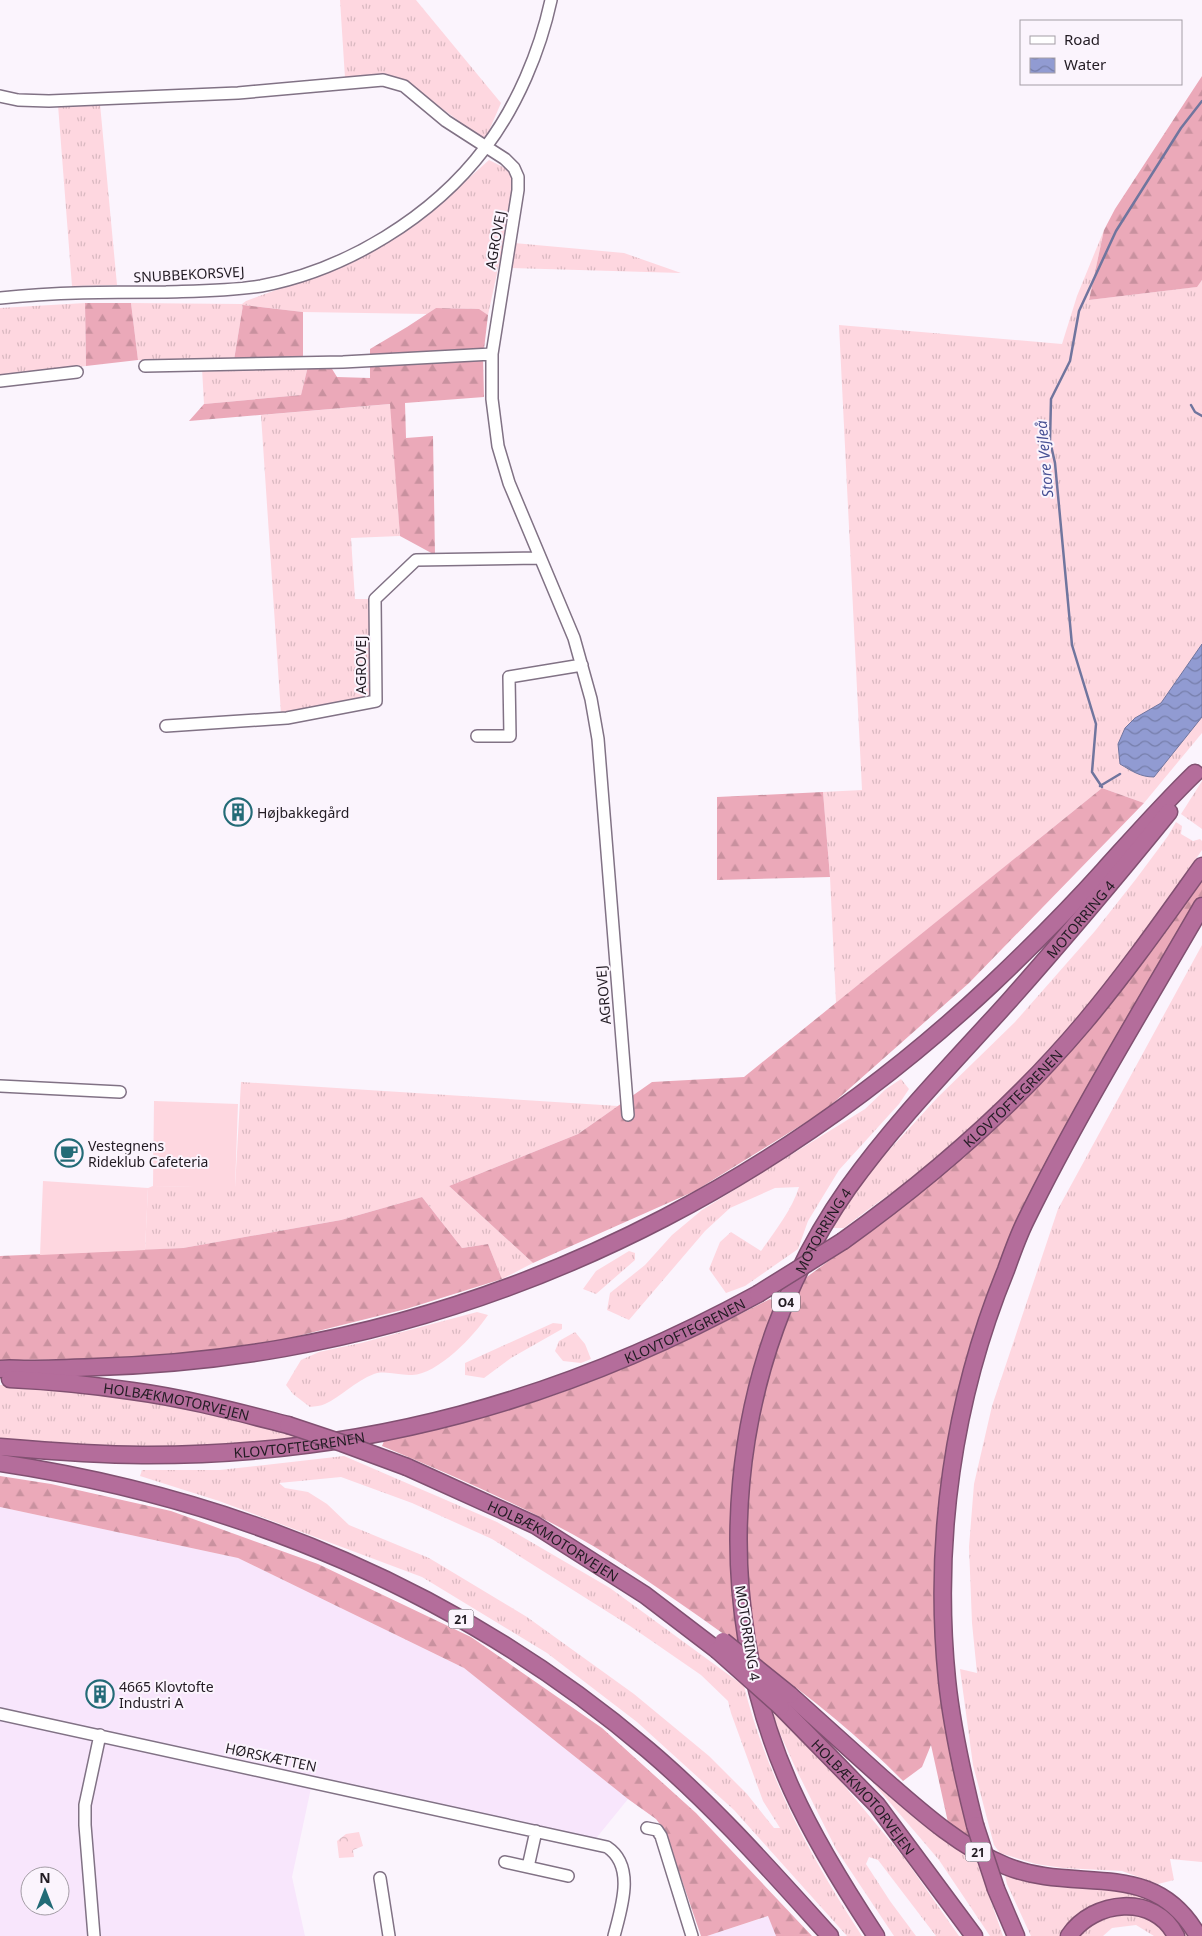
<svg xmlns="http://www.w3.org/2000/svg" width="1202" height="1936" font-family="'Noto Sans',sans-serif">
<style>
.built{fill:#f8e6fc;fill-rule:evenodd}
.grass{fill:url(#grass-tufts);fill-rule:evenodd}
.forest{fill:url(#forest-firs)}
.park{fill:url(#park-crowns)}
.pitch{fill:#fed7e0}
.water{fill:url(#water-waves);stroke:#70759e}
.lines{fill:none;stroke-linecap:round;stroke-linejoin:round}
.stream{stroke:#70759e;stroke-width:2.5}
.minor-casing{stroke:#817285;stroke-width:14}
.highway-casing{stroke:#815071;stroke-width:19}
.minor{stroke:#fff;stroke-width:11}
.highway{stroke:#b46d9b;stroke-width:16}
.highway-bridge-casing{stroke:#815071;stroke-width:19;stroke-linecap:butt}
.highway-bridge{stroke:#b46d9b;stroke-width:16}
.labels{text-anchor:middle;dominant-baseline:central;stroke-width:4;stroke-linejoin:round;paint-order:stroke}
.shield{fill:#fbf4fd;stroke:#635c64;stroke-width:1}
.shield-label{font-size:12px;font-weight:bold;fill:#221b23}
.street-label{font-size:14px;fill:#221b23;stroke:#fbf4fd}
.poi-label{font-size:14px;fill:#221b23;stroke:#fbf4fd;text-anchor:start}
.water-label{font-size:15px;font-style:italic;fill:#475094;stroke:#fbf4fd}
</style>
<defs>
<pattern id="grass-tufts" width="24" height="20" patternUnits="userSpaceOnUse" patternTransform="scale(1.25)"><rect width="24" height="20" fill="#fed7e0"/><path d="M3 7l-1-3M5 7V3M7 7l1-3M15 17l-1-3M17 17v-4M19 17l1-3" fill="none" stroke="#d9b8c0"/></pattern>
<pattern id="forest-firs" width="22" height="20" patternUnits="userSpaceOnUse" patternTransform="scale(1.25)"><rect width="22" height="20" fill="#eba9b9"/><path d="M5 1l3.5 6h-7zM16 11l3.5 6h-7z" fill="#c9919f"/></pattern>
<pattern id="park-crowns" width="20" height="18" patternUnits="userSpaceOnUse" patternTransform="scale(1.25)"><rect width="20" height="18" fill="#fed7e0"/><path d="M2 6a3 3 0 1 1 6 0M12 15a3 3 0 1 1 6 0" fill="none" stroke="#d9b8c0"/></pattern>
<pattern id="water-waves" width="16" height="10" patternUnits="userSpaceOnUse" patternTransform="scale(1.25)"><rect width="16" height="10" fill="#919bd2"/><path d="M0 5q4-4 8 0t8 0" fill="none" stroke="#767eaa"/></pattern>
</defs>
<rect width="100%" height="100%" fill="#fbf4fd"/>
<path class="built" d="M0 1507 238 1558 464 1668 628 1799 589 1847 311 1788 292 1877 305 1936H0ZM30 1876H60V1906H30Z
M769 1916 776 1936H707Z"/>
<path class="grass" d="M340 0H416L501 103 485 140 404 81 393 76 345 78Z
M100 104 117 285 72 286 58 105Z
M489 160 511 171 515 190 488 315 478 309 436 308 427 314 303 312 243 305 234 360H138L131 303 242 304 246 301 350 263 386 244 421 221Z
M1104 230 1089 300 1196 287 1202 280V733L1144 803 1102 788 836 1003 830 877 823 792 862 790 839 325 1062 344 1077 296Z
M514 243 624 253 681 273 511 268Z
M85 303 86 366 0 377V308Z
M308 366 301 395 204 404 202 368Z
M391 404 400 536 351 538 355 599H368L372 699 281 714 261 415Z
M1202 781V829L1181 814Z
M1176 822 1182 826 1181 834 1193 841 1200 839 1202 841V850C1123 965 1037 1080 928 1169 916 1178 903 1186 890 1194 874 1205 859 1216 844 1228H832L860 1182 938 1097 1015 1022 1095 931 1136 879 1168 836Z
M1202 945V1862L1170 1859 1174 1880 1158 1884 1122 1871 1063 1868 1036 1864 1000 1853 994 1845 973 1765 960 1669 977 1673 972 1623 969 1547 974 1484 992 1406 1058 1209Z
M901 1079 909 1089 899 1104 839 1170 808 1221 798 1249 745 1286 726 1293 709 1269 720 1242 731 1232 761 1251C775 1231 792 1210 799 1187L775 1188 730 1208 705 1231 629 1320 607 1310 610 1293 645 1265 672 1235 702 1210 865 1109 886 1089Z
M241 1082 618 1106 578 1134 449 1186 533 1263 502 1279 488 1244 462 1248 422 1197 341 1220 183 1248 145 1250 148 1188 153 1186 235 1187Z
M629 1251 635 1253V1260L596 1294 583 1289 596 1271Z
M477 1312 488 1315C474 1336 438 1374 412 1375 400 1376 386 1370 374 1374 355 1381 341 1397 325 1404 321 1406 315 1406 310 1407L293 1394 286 1385 301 1360 319 1352 361 1343Z
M553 1323 562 1324V1329L511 1358 484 1378 465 1375V1363Z
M575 1332 585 1344 591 1359 581 1363 563 1361 555 1351 559 1341Z
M0 1385C100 1391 201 1405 297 1436L298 1439C250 1443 201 1447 153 1448 102 1449 51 1444 0 1440Z
M344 1456 497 1522 610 1588 744 1686C766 1775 812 1860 862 1936H847L734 1810 637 1722 547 1653 422 1577 219 1501 140 1476 142 1470H220ZM341 1477 412 1503 492 1539 630 1626 701 1675 728 1701 731 1713 763 1801 780 1828H774L747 1794 709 1756 634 1694 527 1617 429 1558 349 1525 327 1504 308 1492 285 1488 279 1483Z
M773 1712 838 1778 905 1859 959 1936H936L878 1860 869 1857 866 1864 890 1901 916 1936H894L836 1849 796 1769 777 1727Z
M857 1764 975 1856 1003 1936H990L939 1860Z
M1004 1871 1143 1892 1172 1908 1189 1936H1184C1165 1895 1108 1891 1074 1917 1069 1921 1065 1930 1062 1936H1031L1007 1884Z
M1121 1912 1151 1920 1167 1936H1154L1136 1925 1112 1928 1103 1936H1079L1096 1918Z"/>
<path class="forest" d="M1202 76V280L1197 287 1089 300 1104 230 1115 209Z
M85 303H131L138 360 86 366Z
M243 305 303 312V358L234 360Z
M436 308 479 309 488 315 483 358 484 397 405 403 406 438 433 436 435 555 400 536 390 404 189 421 204 404 301 395 308 366 329 364 337 377 370 378V349L407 327Z
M1102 788 1144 803 969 983 824 1111 695 1191 533 1263 449 1186 578 1134 652 1082 744 1077Z
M823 792 830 877 717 880V797Z
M1202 879V897L1050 1165 955 1415 944 1715 956 1781 972 1843 949 1827 931 1745 922 1767 903 1781C857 1734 807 1695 754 1656L743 1524 765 1375 800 1282 901 1208 953 1166 1027 1096 1124 987Z
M422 1197 462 1248 488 1244 502 1279 406 1309 286 1339 151 1359 0 1360V1256L183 1248 341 1220Z
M770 1299 777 1303C744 1384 729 1469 731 1557 731 1586 738 1615 738 1644 685 1607 631 1567 574 1535 512 1501 447 1473 382 1446L384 1441C435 1430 485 1418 534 1402 616 1375 694 1338 770 1299Z
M0 1476 51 1484 171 1511 318 1564 471 1637 602 1728 696 1813 812 1936H776L768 1916 707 1936H701L665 1831 656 1819 628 1799 464 1668 238 1558 0 1507Z"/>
<path class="park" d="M359 1832 363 1846 353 1850 354 1857 339 1858 337 1841 346 1834Z"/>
<path class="pitch" d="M154 1101 238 1104 235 1188 153 1186Z
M43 1181 148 1188 145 1250 40 1255Z"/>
<path class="water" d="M1202 644V717L1154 777C1140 777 1132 771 1120 764L1118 744 1125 728 1135 718 1161 703Z"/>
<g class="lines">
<path class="stream" d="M1191 405 1195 412 1202 416
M1100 786 1120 774
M1102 787 1092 772 1096 724 1072 645 1055 463 1050 441 1051 399 1070 361 1079 311 1116 231 1181 128 1202 101"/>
<g class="minor-casing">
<path id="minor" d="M0 96 18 100 49 101 238 93 383 80 404 86 446 121 505 159 514 168 518 177V190L492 354V399L498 446 509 483 574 638 591 699 598 739 628 1115
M0 298C55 292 111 292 166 292 198 291 230 291 261 286 346 270 433 217 485 148 517 106 540 51 551 0
M145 366 343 362 492 354
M0 381 77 372
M166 726 287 718 376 701 375 599 416 560 539 558
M477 736H510L509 677 582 665
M0 1086 120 1092
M0 1714 607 1847C636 1866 621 1909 614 1936
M647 1828 657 1830 661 1836 692 1936
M505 1862 568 1876
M528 1867 536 1831
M380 1878 389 1936
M94 1936 85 1825V1805L100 1735"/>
</g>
<g class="highway-casing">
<g id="highway">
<path id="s1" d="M843 1241C931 1178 1014 1106 1084 1023 1126 973 1164 919 1202 866"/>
<path d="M0 1369C9 1368 18 1369 28 1369 51 1369 74 1368 97 1367 160 1365 222 1359 284 1348 553 1300 794 1170 992 984 1031 947 1069 909 1104 870 1134 837 1163 804 1195 773"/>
<path id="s2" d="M10 1379C51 1381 92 1385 132 1391 185 1398 237 1412 288 1425"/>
<path id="s3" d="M0 1447C47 1451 95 1455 142 1455 364 1456 564 1400 758 1294"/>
<path d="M0 1463C240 1499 462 1592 648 1750 714 1806 772 1872 830 1936"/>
<path id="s4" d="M407 1467 535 1525 645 1595 717 1650"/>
<path d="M790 1695C820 1722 850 1749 880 1776 919 1810 958 1846 1006 1866 1077 1895 1153 1856 1198 1936"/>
<path id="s5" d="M781 1707 877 1805 974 1936"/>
<path d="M975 1825C963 1777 952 1729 947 1680 933 1541 953 1399 1006 1270 1012 1253 1018 1236 1026 1220 1079 1112 1142 1010 1202 906"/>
<path d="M996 1889 1016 1936"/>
<path id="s6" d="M876 1936C845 1889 815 1841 792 1790 704 1597 726 1361 848 1188 896 1121 954 1062 1009 1001 1064 939 1117 876 1169 812"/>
<path d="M1069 1936C1093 1900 1155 1893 1176 1936"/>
</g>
</g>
<use href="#minor" class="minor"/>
<use href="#highway" class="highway"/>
<g class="highway-bridge-casing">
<path id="highway-bridge" d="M758 1294 843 1241
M288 1425 342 1443 407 1467
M723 1641 790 1695
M717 1650 781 1707
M975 1825 996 1889"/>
</g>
<use href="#highway-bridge" class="highway-bridge"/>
</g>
<defs>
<g id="building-ring" transform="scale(1.4375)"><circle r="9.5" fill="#fbf4fd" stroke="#236b77" stroke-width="1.5"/><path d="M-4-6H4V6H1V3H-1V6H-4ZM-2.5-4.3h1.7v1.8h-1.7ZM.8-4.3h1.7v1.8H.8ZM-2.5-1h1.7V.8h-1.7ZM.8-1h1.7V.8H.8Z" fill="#236b77"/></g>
<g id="cafe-ring" transform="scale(1.4375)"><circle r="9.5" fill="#fbf4fd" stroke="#236b77" stroke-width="1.5"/><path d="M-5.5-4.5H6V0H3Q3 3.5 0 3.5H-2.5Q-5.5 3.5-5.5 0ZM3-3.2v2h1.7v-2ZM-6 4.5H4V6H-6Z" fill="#236b77"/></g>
</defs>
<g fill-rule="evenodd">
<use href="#building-ring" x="238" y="812"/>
<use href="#cafe-ring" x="69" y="1153"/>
<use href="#building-ring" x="100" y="1694"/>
</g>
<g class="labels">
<g class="shield">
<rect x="772" y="1292.5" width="28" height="19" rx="4"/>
<rect x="448.5" y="1609.5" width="25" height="19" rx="4"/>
<rect x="965.5" y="1842.5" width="25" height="19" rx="4"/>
</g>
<g class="shield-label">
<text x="786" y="1302">O4</text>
<text x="461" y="1619">21</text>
<text x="978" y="1852">21</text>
</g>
<g class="street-label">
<text transform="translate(495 240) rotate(-80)">AGROVEJ</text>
<text transform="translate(189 274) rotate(-3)">SNUBBEKORSVEJ</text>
<text transform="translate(360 665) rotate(-90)">AGROVEJ</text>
<text stroke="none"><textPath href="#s6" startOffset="1156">MOTORRING 4</textPath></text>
<text transform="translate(603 995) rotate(-95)">AGROVEJ</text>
<text stroke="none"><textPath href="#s1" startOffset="222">KLOVTOFTEGRENEN</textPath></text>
<text stroke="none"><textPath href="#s6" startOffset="751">MOTORRING 4</textPath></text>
<text stroke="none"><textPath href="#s3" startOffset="704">KLOVTOFTEGRENEN</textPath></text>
<text stroke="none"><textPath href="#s2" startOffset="168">HOLBÆKMOTORVEJEN</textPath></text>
<text stroke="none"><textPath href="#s3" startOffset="300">KLOVTOFTEGRENEN</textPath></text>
<text stroke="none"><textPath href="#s4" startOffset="164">HOLBÆKMOTORVEJEN</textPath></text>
<text transform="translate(748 1633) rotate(81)">MOTORRING 4</text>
<text transform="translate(271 1757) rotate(12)">HØRSKÆTTEN</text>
<text stroke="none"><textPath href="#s5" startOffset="122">HOLBÆKMOTORVEJEN</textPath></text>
</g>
<g class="poi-label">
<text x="257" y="812">Højbakkegård</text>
<text x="88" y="1145">Vestegnens<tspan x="88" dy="16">Rideklub Cafeteria</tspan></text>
<text x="119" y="1686">4665 Klovtofte<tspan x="119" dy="16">Industri A</tspan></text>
</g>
<g class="water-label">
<text transform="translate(1044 459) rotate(-95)">Store Vejleå</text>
</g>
</g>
<rect x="1020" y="20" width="162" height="65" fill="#fbf4fd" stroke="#a49da6"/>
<rect x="1030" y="36" width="25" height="8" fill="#ffffff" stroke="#a49da6"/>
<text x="1064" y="45" font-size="15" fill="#221b23">Road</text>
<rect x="1030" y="58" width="25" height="15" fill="url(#water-waves)" stroke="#a49da6"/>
<text x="1064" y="70" font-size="15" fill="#221b23">Water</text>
<g transform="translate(45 1891)"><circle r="24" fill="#fbf4fd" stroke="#a49da6"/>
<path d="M0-4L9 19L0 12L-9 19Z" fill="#236b77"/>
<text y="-8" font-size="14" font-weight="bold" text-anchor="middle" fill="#221b23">N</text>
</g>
</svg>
